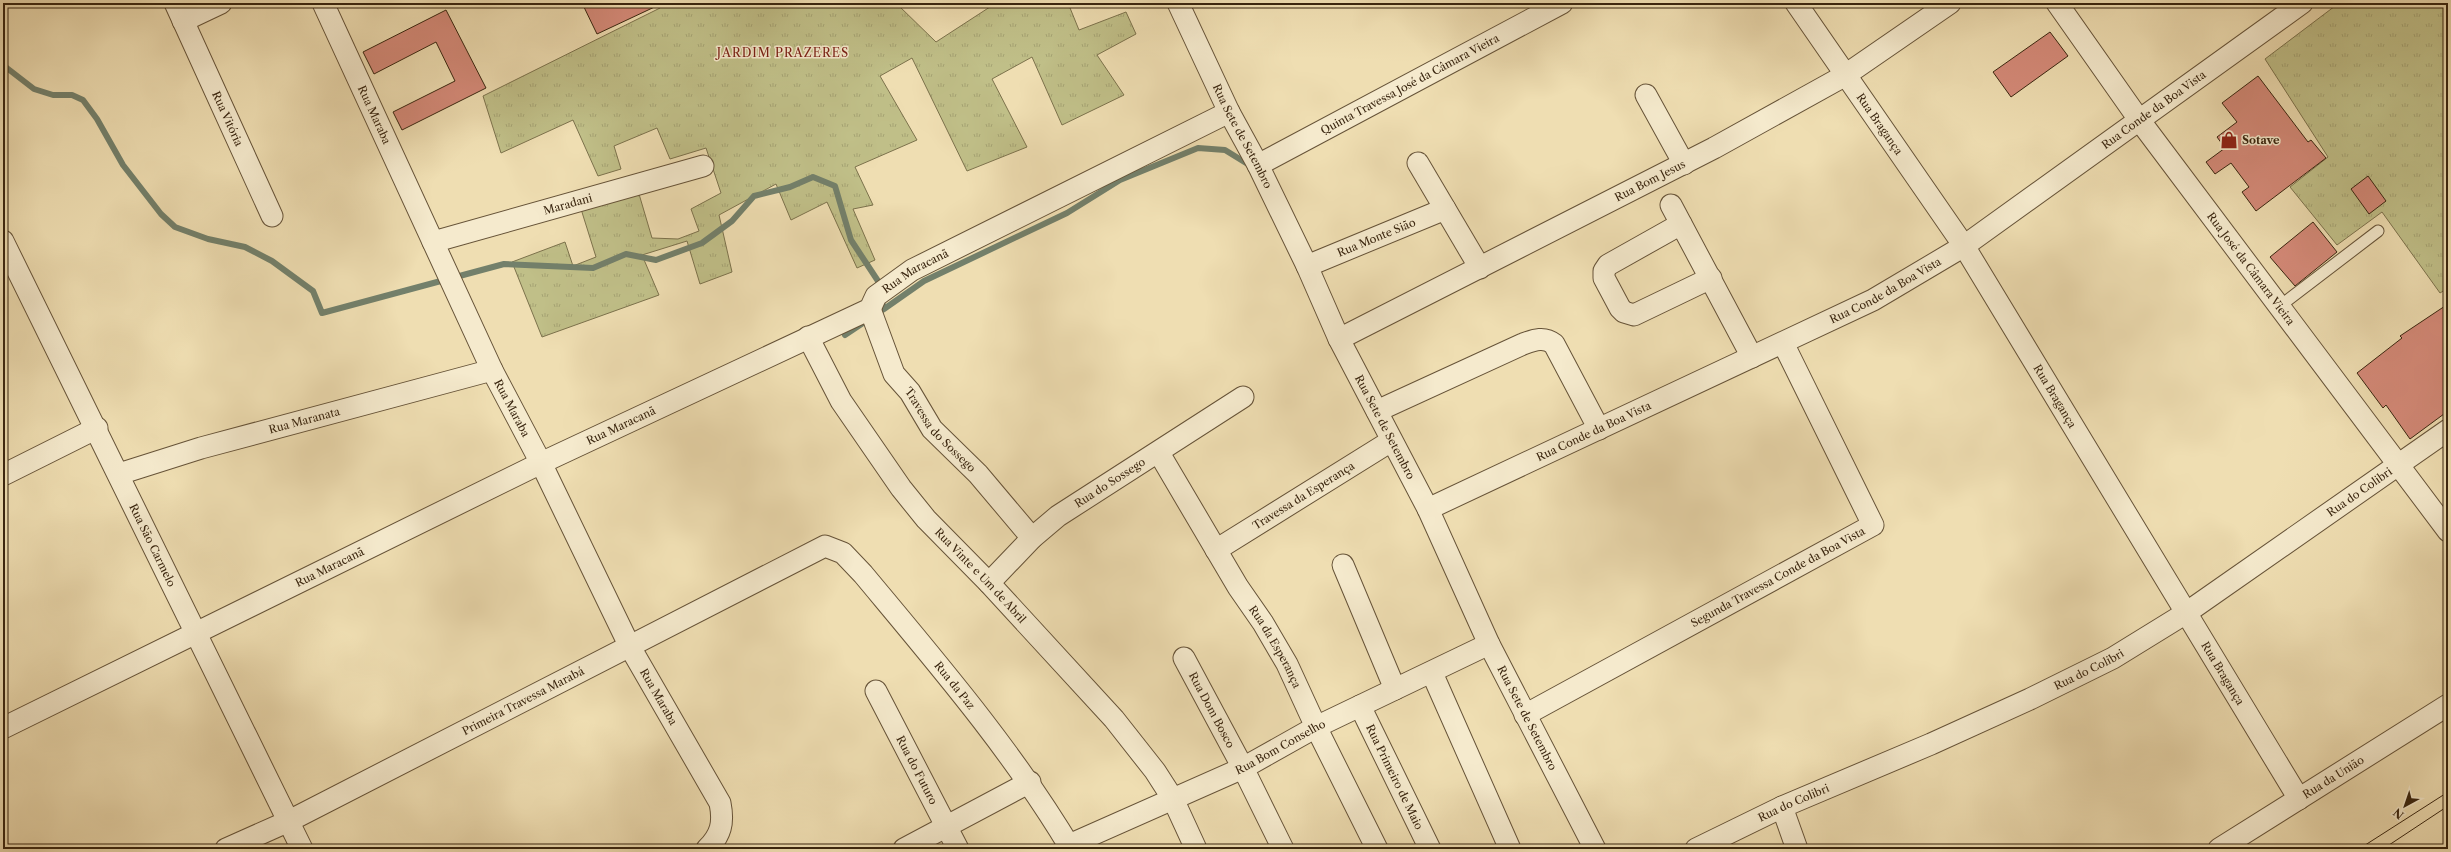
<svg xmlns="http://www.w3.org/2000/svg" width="2451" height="852" font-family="'Libre Caslon Text',serif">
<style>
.grass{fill:url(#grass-tufts);stroke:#7c724c}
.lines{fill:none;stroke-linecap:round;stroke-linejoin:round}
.stream{stroke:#73806b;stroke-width:6}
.building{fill:#d58a79;stroke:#39250f}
.lane-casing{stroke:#665338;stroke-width:13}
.street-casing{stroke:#665338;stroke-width:23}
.lane{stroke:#f5eacd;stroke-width:11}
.street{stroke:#f5eacd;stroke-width:21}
.tram{stroke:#39250f;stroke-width:1}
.labels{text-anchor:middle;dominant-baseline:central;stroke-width:3;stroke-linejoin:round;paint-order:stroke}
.street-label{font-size:11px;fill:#39250f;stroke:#f5eacd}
.poi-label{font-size:11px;font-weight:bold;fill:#39250f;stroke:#f5eacd;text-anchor:start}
.neighbourhood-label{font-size:12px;letter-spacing:1px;fill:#7a1f14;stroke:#f5eacd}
</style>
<defs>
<pattern id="grass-tufts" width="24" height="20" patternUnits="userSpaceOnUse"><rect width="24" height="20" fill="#c0bf88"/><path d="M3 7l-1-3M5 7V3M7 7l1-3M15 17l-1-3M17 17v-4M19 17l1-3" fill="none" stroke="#a6a474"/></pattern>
</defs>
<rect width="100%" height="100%" fill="#efdeb2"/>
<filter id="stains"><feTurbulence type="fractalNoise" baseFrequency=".005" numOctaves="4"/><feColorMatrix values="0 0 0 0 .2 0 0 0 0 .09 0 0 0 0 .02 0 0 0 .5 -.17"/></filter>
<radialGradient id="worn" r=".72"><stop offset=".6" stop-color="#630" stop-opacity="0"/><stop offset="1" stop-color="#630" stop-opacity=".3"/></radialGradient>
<path class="grass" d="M657 3H900L898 5 936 42 996 3H1068L1079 30 1126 12 1136 34 1097 55 1124 95 1062 125 1032 57 992 79 1027 147 967 171 912 58 880 76 917 140 855 167 873 205 853 209 875 260 857 268 827 202 791 220 776 184 719 215 732 272 700 284 687 241 642 255 659 295 542 337 512 262 565 242 573 266 596 257 581 209 639 194 652 238 678 239 699 231 691 209 721 193 706 148 670 159 657 128 614 146 621 169 598 176 573 120 501 153 483 96 660 8Z
M2339 3H2448V288L2440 293 2382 212 2337 245 2290 187 2328 157 2265 59Z"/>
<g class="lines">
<path class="stream" d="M3 65 34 89 53 95H72L83 100 97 119 123 165 161 214 175 227 208 239 245 247 272 261 313 291 322 313 504 264 593 268 626 254 656 260 702 243 732 221 754 196 790 187 813 177 835 186 851 240 878 281 879 289
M884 309 924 281 1067 213 1120 180 1198 148 1225 150 1251 166
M876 314 884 309 881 298
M845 335 863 323"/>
</g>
<path class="building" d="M582 3H663L597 34Z
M446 10 486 88 402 130 393 112 455 81 436 42 374 74 363 52Z
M2050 32 2068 56 2011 97 1993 72Z
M2258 76 2308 142 2311 140 2326 158 2256 211 2242 192 2249 187 2231 163 2215 174 2206 162 2225 148 2217 137 2237 122 2222 103Z
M2368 176 2386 201 2369 214 2351 189Z
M2313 222 2337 252 2295 286 2270 257Z
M2448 304V411L2410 439 2386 405 2383 408 2357 373 2402 338 2400 336Z"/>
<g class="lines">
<g class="lane-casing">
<path id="lane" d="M2280 306 2378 231"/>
</g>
<g class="street-casing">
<g id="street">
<path id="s1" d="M175 3 272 216"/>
<path id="s2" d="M323 3 492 370 541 463 630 647 720 803C724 823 721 835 707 849"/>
<path id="s3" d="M1178 3 1229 112 1258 165 1307 266 1339 339 1428 509 1489 644 1595 849"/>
<path id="s4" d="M1796 3 1964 246 2299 799"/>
<path id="s5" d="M2057 3 2140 121 2448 531"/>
<path d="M183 21 221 3"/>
<path d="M1646 95 1684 164"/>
<path d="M1418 163 1480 268"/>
<path id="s6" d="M1258 165 1562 3"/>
<path d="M1671 205 1752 357"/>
<path d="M1681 224 1608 265 1604 271V278L1620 308 1624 312 1634 315 1711 278"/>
<path id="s7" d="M3 241 302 849"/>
<path id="s8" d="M433 242 703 166"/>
<path id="s9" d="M1307 266 1445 209"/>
<path id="s10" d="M870 309 894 374 910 392 932 429 978 474 1032 538"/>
<path id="s11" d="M808 337 841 401 901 488 926 519 989 583 1114 719 1155 771 1173 799 1196 849"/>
<path id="s12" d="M1339 339 1714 148 1844 76 1950 3"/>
<path d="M1377 411 1523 344C1534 340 1544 336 1554 344L1599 429"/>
<path id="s13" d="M1159 453 1238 587 1263 623 1287 664 1316 727 1377 849"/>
<path id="s14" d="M119 474 201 448 492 370"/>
<path d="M3 475 97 428"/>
<path id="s15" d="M1428 509 1873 300 1964 246 2302 3"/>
<path id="s16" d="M1216 550 1391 441"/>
<path d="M1343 565 1395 689"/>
<path id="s17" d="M989 583 1032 538 1058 516 1243 397"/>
<path id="s18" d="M1184 658 1243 768 1283 849"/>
<path d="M1432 673 1510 849"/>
<path id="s19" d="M876 691 958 849"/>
<path id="s20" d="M1360 706 1430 849"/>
<path id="s21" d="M1525 715 1873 525 1783 343"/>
<path id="s22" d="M3 728 541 463 870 309 876 296 912 270 1229 112"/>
<path d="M1782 807 1797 849"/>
<path id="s23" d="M1069 845 1243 768 1316 727 1489 644"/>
<path id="s24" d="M226 849 289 821 825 546 843 553 863 574C937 663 1012 750 1071 849"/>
<path d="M904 849 1030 782"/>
<path id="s25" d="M1696 849 1782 807 1931 744 2030 699 2113 658 2186 613 2448 430"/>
<path id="s26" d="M2219 849 2448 705"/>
</g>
</g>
<use href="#lane" class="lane"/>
<use href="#street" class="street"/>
<path class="tram" d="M2359 849 2448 792
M2383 849 2448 806"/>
</g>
<defs>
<g id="shop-bare" transform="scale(1.38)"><path d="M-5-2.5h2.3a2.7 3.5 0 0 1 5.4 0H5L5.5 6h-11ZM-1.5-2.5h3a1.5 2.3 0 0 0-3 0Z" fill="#8f2418" stroke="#f5eacd" stroke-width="2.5" paint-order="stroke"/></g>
</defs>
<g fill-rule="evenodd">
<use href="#shop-bare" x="2229" y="140"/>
</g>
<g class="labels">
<g class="street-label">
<text stroke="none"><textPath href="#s6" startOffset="172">Quinta Travessa José da Câmara Vieira</textPath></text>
<text stroke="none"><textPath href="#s15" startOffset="831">Rua Conde da Boa Vista</textPath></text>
<text stroke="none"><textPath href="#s2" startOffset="123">Rua Maraba</textPath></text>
<text stroke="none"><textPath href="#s1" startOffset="127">Rua Vitória</textPath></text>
<text stroke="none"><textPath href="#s4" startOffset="147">Rua Bragança</textPath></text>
<text stroke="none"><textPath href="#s3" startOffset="148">Rua Sete de Setembro</textPath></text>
<text stroke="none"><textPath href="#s12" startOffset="349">Rua Bom Jesus</textPath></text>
<text stroke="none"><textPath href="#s8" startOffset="140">Maradani</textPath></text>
<text stroke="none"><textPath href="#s9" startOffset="75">Rua Monte Sião</textPath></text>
<text stroke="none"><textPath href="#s5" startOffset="329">Rua José da Câmara Vieira</textPath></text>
<text stroke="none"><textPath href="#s22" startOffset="1024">Rua Maracanã</textPath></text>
<text stroke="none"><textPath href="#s15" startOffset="507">Rua Conde da Boa Vista</textPath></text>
<text stroke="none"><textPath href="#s4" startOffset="471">Rua Bragança</textPath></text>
<text stroke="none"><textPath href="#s2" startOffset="447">Rua Maraba</textPath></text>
<text stroke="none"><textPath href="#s14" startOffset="193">Rua Maranata</textPath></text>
<text stroke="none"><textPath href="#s22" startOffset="688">Rua Maracanã</textPath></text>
<text stroke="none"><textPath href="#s3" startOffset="472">Rua Sete de Setembro</textPath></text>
<text stroke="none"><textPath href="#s10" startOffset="142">Travessa do Sossego</textPath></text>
<text stroke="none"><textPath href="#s15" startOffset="183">Rua Conde da Boa Vista</textPath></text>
<text stroke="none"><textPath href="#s17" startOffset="158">Rua do Sossego</textPath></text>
<text stroke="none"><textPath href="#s25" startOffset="756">Rua do Colibri</textPath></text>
<text stroke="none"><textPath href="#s16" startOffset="103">Travessa da Esperança</textPath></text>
<text stroke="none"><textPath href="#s7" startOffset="339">Rua São Carmelo</textPath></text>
<text stroke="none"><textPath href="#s22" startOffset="364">Rua Maracanã</textPath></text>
<text stroke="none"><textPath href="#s11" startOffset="296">Rua Vinte e Um de Abril</textPath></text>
<text stroke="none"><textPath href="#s21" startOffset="288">Segunda Travessa Conde da Boa Vista</textPath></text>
<text stroke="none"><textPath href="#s13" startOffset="226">Rua da Esperança</textPath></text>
<text stroke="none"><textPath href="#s25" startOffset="432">Rua do Colibri</textPath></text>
<text stroke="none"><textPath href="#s4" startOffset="795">Rua Bragança</textPath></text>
<text stroke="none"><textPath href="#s24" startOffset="864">Rua da Paz</textPath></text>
<text stroke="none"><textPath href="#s2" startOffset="771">Rua Maraba</textPath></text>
<text stroke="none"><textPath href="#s24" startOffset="332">Primeira Travessa Marabá</textPath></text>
<text stroke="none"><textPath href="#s18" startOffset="59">Rua Dom Bosco</textPath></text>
<text stroke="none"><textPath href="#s3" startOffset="796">Rua Sete de Setembro</textPath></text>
<text stroke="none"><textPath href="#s23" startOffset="233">Rua Bom Conselho</textPath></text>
<text stroke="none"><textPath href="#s19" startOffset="89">Rua do Futuro</textPath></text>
<text stroke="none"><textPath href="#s20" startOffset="79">Rua Primeiro de Maio</textPath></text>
<text stroke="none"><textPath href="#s26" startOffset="135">Rua da União</textPath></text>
<text stroke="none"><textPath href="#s25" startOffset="108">Rua do Colibri</textPath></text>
</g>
<g class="poi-label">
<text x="2242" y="140">Sotave</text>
</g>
<g class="neighbourhood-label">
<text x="783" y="52">JARDIM PRAZERES</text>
</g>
</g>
<rect width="2451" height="852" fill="none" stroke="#efdeb2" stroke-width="16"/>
<rect x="4" y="4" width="2443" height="844" fill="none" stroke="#39250f" stroke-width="2"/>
<rect x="8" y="8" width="2435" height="836" fill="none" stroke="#39250f"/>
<g transform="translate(2405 806) rotate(220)" stroke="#f5eacd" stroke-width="3" paint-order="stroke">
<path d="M0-3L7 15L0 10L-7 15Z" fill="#39250f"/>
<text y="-6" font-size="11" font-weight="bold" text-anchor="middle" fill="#39250f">N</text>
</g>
<rect width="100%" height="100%" filter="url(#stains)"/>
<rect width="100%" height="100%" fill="url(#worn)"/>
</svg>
